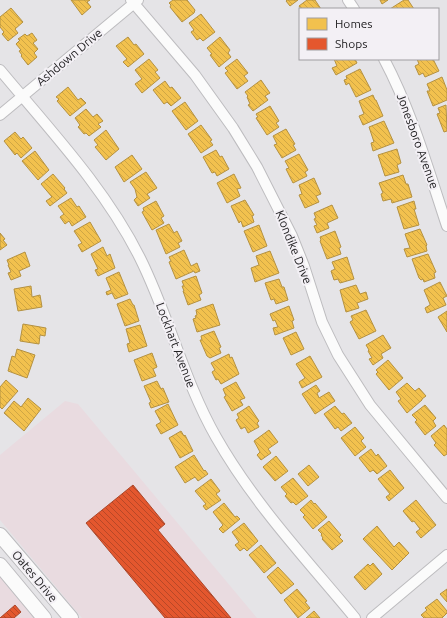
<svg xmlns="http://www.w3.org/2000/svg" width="447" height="618" font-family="Ubuntu,sans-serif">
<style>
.commercial{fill:#e9dbe0}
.homes{fill:url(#homes-back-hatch);stroke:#b49141}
.shops{fill:url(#shops-back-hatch);stroke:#aa472b}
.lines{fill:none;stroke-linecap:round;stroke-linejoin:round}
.minor-casing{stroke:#bdbcbf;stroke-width:12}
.secondary-casing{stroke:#bdbcbf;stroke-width:16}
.minor{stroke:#fbfbfb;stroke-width:10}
.secondary{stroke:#fbfbfb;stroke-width:14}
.labels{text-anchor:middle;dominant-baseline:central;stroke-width:4;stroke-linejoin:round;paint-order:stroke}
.street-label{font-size:12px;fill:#222123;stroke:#f3f0f5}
</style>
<defs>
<pattern id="homes-back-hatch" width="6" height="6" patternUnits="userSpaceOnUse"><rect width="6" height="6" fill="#f2c14e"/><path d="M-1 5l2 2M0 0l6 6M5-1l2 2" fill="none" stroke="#cfa644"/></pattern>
<pattern id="shops-back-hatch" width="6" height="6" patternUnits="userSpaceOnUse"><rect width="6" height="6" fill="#e4572e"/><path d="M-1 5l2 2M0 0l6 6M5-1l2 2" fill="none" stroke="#b84827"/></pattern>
</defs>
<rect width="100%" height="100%" fill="#e5e4e7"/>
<path class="commercial" d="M65 401 78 404 257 618H82L0 520V455Z
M0 577 34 618H0Z"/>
<path class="homes" d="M71 0H90L87 2 91 7 82 15Z
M173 0H187L195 10 194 13 182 22 170 7 171 5 169 3Z
M287 0H298L290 6 286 1Z
M307 0H315L321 9H301L299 6Z
M380 0H388L382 4Z
M404 0H408L414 9H390Z
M11 8 23 22 15 29 18 33 8 41 2 34 4 32 0 27V17Z
M201 14 215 32 203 41 200 38 197 40 191 32 194 30 189 23Z
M32 33 37 40 33 43 38 49 34 53 37 57 28 65 21 56 22 55 19 51 21 50 16 44 20 40 18 39 25 34 27 36Z
M128 37 134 45 136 44 144 54 128 67 123 62 127 59 116 46Z
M220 37 230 50 228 53 231 57 219 67 210 55 212 54 207 48Z
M149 59 158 70 155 72 160 78 142 93 135 84 142 79 135 70Z
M237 59 248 73 244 76 248 81 237 89 225 73 228 71 225 68Z
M334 59H355L357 63 336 75 332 68 337 66Z
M417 59H433L439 71 425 77 423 73 419 75 415 66 419 64Z
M360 69 371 90 356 97 349 83 346 85 344 80 347 79 346 76Z
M442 77 447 90V100L433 106 427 91H430L427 84Z
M261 80 270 93 265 96 268 100 253 111 248 105 250 104 247 97 248 96 245 92Z
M165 81 170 88 172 87 181 98 171 106 167 102 164 104 153 90Z
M68 87 78 100 81 98 86 103 70 116 57 101 59 99 56 97Z
M373 95 375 100H376L383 116 363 125 359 116 364 114 359 101Z
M185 102 198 121 186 130 172 111Z
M446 105 447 131 444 132 437 114 440 113 438 108Z
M270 106 279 121 276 123 279 127 267 135 256 118 258 117 256 114Z
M86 109 93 117 97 114 103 121 98 124 101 127 89 136 86 133 84 134 78 127 80 125 75 118Z
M384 121 394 143 373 151 371 143 374 142 369 127Z
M201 125 212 140 210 141 213 145 201 153 188 134Z
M286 129 295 144 293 145 296 150 282 158 274 145 277 144 273 136Z
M106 130 119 149 106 160 95 147 98 145 94 140Z
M15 132 21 139 23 137 32 148 21 158 17 153 15 155 4 141Z
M397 149 401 163 397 165 399 172 385 176 378 155Z
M216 150 220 157 222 156 229 169 217 176 215 172 212 173 203 157Z
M35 151 49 170 38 180 22 161Z
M299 154 308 170 305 172 307 176 293 183 286 169 289 168 285 161Z
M132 155 142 169 124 182 115 167Z
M146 172 157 188 147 194 150 198 138 206 134 200 137 197 135 189 130 182Z
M53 174 65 188 64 189 67 193 50 206 46 201 52 197 41 184Z
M234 174 241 188 237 189 240 196 227 203 217 183Z
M403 175 406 184H408L412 197 392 203 391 199 383 201 381 194 383 193 379 183Z
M314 178 321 194 316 196 319 202 305 208 299 195 302 194 299 185Z
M71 198 77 207 79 206 86 217 72 226 69 221 65 224 60 217 64 214 58 206Z
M245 200 254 215 252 216 254 222 243 227 241 221 239 223 231 206Z
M156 201 164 216 161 218 164 223 152 230 142 212 144 211 143 208Z
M414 201 416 209H414L419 225 404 229 397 207Z
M332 205 338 218 327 223 329 228 317 233 314 226 317 225 314 219 316 218 314 213Z
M90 222 101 241 82 252 78 245 82 243 74 231Z
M169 224 174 233 177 231 182 241 178 243 180 247 166 254 156 230Z
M259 225 267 246 253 252 244 231Z
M420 229 427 245 426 246 427 251 407 257 404 249 410 248 405 234Z
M335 231 341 247 339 248 341 254 327 259 320 241 321 240 320 237Z
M0 233 5 239 3 240 7 245 0 250Z
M103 247 107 256 110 254 115 268 98 276 95 270 98 269 91 254Z
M184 250 191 266 197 263 200 271 195 273 194 271 176 279 169 262 171 261 169 257Z
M270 251 279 273 255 282 251 268 259 265 256 256Z
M25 252 30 266 19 271 21 276 11 280 8 273 11 272 8 265H9L7 260Z
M428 254 436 272 434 273 435 278 424 282 423 279 421 280 419 278 412 259Z
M347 257 354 279 340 283 338 279 334 280 331 271 335 269 332 262Z
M119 272 128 294 115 299 112 293 107 295 106 292 111 290 106 278Z
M196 276 202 293 199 295 201 300 188 305 183 291H184L182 286H184L182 281Z
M279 279 282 287H284L288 300 276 304 274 299 271 300 265 283Z
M440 282 447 296 443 298 446 305 427 313 425 308 430 305V304L424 290Z
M356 285 360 294 366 292 368 299 357 303 359 308 346 312 340 290Z
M31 286 32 297 40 295 42 307 18 311 14 289Z
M130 299 133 305H134L139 321 125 326 117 304Z
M213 304 220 325 197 332 193 319 196 318 195 316 197 315 196 310Z
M289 306 294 320 292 321 294 328 275 335 273 328 278 327 275 320 273 321 270 314Z
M366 310 376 331 359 339 350 322 353 320 351 316Z
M447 311V332L438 317Z
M23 324 46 328 45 336 40 335 39 344 20 341Z
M140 325 147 346 129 352 127 344 130 343 126 329Z
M214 331 221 347 219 348 221 353 210 358 207 356 200 340H202L201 336Z
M296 332 304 349 291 355 283 338Z
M383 335 391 348 381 354 383 358 373 365 369 359 372 358 368 351 369 350 366 345Z
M17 349 35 355 27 378 8 371 12 356 15 357Z
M152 353 157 367 153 369 156 376 142 381 134 360Z
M229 354 230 358 232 357 239 374 221 384 218 379 216 380 212 372 215 370 211 363Z
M310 356 322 377 302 388 299 382 305 378 296 364Z
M388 360 403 378 389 390 376 374 378 372 376 370Z
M6 380 18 391 2 409 0 407V387Z
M157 381 161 389 163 388 169 402 151 408 149 403 151 402 144 386Z
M236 382 245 398 240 400 243 405 232 411 224 397 226 396 223 389Z
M407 383 415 391 419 388 426 396 422 399V400L407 413 398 401 401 399 396 392Z
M316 385 320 391 317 393 319 398 329 392 335 401 315 414 302 394Z
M28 398 41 409 24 431 4 413 14 401 21 407Z
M168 404 178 425 161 434 156 425 161 422 155 411Z
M425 405 436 418 433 421 436 426 425 435 415 422 417 420 412 415Z
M249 406 259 421 257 423 259 427 248 433 245 427 241 429 236 420 239 418 237 414Z
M335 406 342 414 344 413 352 423 341 431 338 427 335 429 324 414Z
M444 425 447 429V454L444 456 434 445 436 443 431 436Z
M355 427 364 438 361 441 366 447 355 456 341 438Z
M269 430 278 442 268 449 271 453 261 460 257 455 260 452 254 441Z
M181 431 184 436 185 435 193 451 180 458 169 438Z
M371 449 376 456 378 454 387 466 377 474 373 470 370 472 359 458Z
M194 455 204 471 205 470 208 474 198 481 195 477 185 483 175 467Z
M276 456 288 471 275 481 263 467Z
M309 465 319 477 308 486 298 474Z
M390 470 404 488 389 501 386 497 390 494 378 479Z
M293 478 308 496 296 505 293 502 291 503 285 496 287 494 281 487Z
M211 479 220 491 216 494 221 500 206 510 203 506 206 504 195 491Z
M311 500 314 504 315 503 327 517 313 529 303 517 305 515 300 510Z
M416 500 436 525 421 538 416 532 420 529 414 521 412 522 403 511Z
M224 503 235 517 237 516 240 519 223 533 219 529 223 525 213 512Z
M329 521 341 535 339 537 343 541 332 550 322 539 323 538 321 535 322 534 318 530Z
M244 523 258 541 247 551 244 548 240 551 235 545 239 542 232 532Z
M377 526 394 547 399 542 409 553 392 570 363 539Z
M261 545 276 563 264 573 249 555Z
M373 563 382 574 365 590 354 577 368 564 370 566Z
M278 567 294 584 281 594 267 577Z
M297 589 307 601 305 602 310 608 298 618 284 600Z
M447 589V602L440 594Z
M437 599 447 611V613L442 618H424L421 615 427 610 425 608Z
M314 611 320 618H306Z"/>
<path class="shops" d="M133 485 165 524 158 530 231 618H165L86 523Z
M15 605 21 612 14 618H0Z"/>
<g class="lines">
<g class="minor-casing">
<path id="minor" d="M131 0 195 75 233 128 257 167 292 236 304 266 322 322 338 355 370 405 447 498
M348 0 354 9
M384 59C412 112 428 169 447 226
M0 70C50 130 105 188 140 258 169 316 184 381 216 437 254 504 307 560 355 618
M0 115 138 0
M372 618 447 555"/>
</g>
<g class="secondary-casing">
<path id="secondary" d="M0 535 71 618
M0 565 44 618"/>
</g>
<use href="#minor" class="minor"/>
<use href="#secondary" class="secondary"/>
</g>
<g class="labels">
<g class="street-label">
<text transform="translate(69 57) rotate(-40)">Ashdown Drive</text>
<text transform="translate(418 141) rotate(70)">Jonesboro Avenue</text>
<text transform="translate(294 247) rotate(68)">Klondike Drive</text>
<text transform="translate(176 345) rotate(69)">Lockhart Avenue</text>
<text transform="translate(35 576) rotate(50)">Oates Drive</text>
</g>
</g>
<rect x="299" y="8" width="140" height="52" fill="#f3f0f5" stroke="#9f9da1"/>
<rect x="307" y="18" width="20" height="12" fill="#f2c14e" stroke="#9f9da1"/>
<text x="335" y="28" font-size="12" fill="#222123">Homes</text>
<rect x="307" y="38" width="20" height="12" fill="#e4572e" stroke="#9f9da1"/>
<text x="335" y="48" font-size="12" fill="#222123">Shops</text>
</svg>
